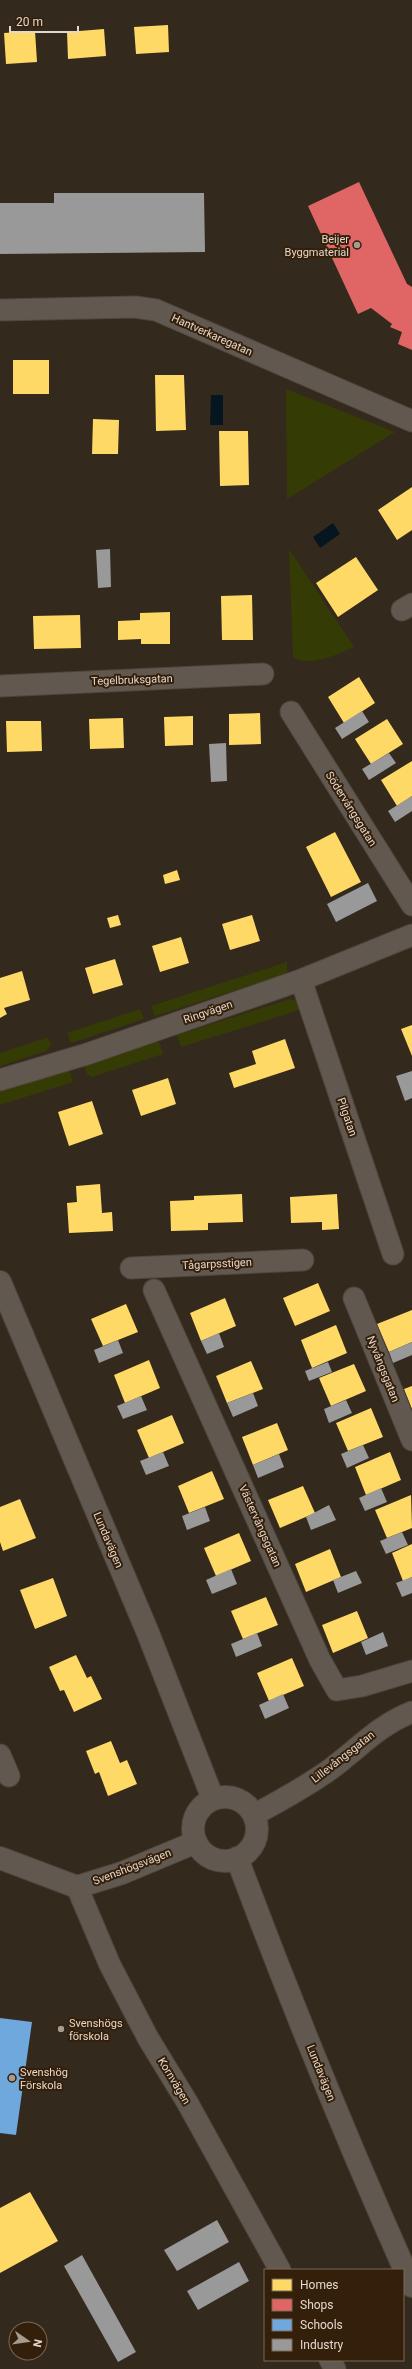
<svg xmlns="http://www.w3.org/2000/svg" width="412" height="2369" font-family="Roboto,sans-serif">
<style>
.green{fill:#353b04}
.water{fill:#061620}
.homes{fill:#ffd966}
.shops{fill:#e06666}
.schools{fill:#6fa8dc}
.industry{fill:#999}
.lines{fill:none;stroke-linecap:round;stroke-linejoin:round}
.street-casing{stroke:#4f453c;stroke-width:23}
.secondary-casing{stroke:#4f453c;stroke-width:24}
.street{stroke:#615950;stroke-width:21}
.secondary{stroke:#615950;stroke-width:22}
.poi-dot{fill:#a79a8e;stroke:#331f0a;stroke-width:1.5}
.labels{text-anchor:middle;dominant-baseline:central;stroke-width:4;stroke-linejoin:round;paint-order:stroke}
.poi-label{font-size:11px;fill:#e5d7cb;stroke:#331f0a;text-anchor:start}
.street-label{font-size:11px;fill:#e5d7cb;stroke:#331f0a}
</style>
<rect width="100%" height="100%" fill="#34291d"/>
<path class="green" d="M286 389 395 432 287 499Z
M289 549 354 647C339 654 309 668 293 657Z
M287 962V974L155 1016 151 1006Z
M290 999 298 1002 303 1009 181 1047 177 1035Z
M140 1009 144 1019 71 1043 67 1033Z
M46 1038 49 1039 51 1045 46 1051 0 1066V1053Z
M159 1041 163 1054 92 1077 87 1074 84 1065Z
M63 1071 70 1072 73 1082 0 1105V1092Z"/>
<path class="water" d="M211 395H223V425H210Z
M333 523 340 534 320 548 313 537Z"/>
<path class="homes" d="M168 25 169 52 136 54 134 27Z
M104 29 106 56 68 59 67 32Z
M35 31 37 62 6 64 4 33Z
M13 360H49V394H13Z
M155 375H184L186 430 156 431Z
M93 419 119 420 118 454H92Z
M219 431H248L249 485 220 486Z
M412 487V530L397 540 378 510Z
M356 557 378 590 338 617 316 583Z
M252 595 253 640H222L221 596Z
M170 612V644H141V639L118 640V621L140 620V613Z
M80 615 81 648 34 649 33 616Z
M359 677 375 703 344 723 328 697Z
M260 713 261 744 229 745V714Z
M193 716V745L165 746 164 717Z
M123 718 124 748 90 749 89 719Z
M387 719 403 744 371 764 355 739Z
M6 721H41L42 751 7 752Z
M412 761V796L397 806 381 780Z
M335 832 361 882 331 897 306 847Z
M177 870 180 880 165 884 163 875Z
M118 915 121 925 110 928 107 918Z
M252 915 260 941 230 950 222 924Z
M181 937 189 963 160 972 152 946Z
M115 959 123 985 93 994 85 968Z
M22 971 30 1000 4 1008 7 1014 0 1018V978Z
M412 1025V1056L401 1029Z
M285 1039 295 1068 234 1088 229 1073 256 1064 252 1051Z
M168 1078 176 1104 141 1116 132 1090Z
M92 1101 103 1134 69 1146 58 1112Z
M100 1184 102 1213 112 1212 113 1231 69 1233 67 1203 77 1202 76 1186Z
M242 1194 243 1222 208 1223V1230L171 1231 170 1201 194 1200V1196Z
M337 1194 339 1229 322 1230V1222L291 1223 290 1197Z
M318 1283 330 1311 295 1326 283 1298Z
M225 1298 236 1326 201 1341 190 1313Z
M126 1304 138 1332 103 1346 91 1319Z
M412 1310V1342L389 1352 377 1324Z
M336 1325 347 1353 312 1368 301 1340Z
M149 1360 160 1388 125 1403 114 1375Z
M251 1361 263 1389 227 1403 216 1376Z
M354 1364 366 1391 331 1406 319 1378Z
M412 1386V1409L404 1389Z
M371 1408 383 1437 348 1451 336 1423Z
M172 1415 184 1443 149 1458 137 1430Z
M277 1423 288 1450 253 1465 242 1437Z
M390 1452 401 1480 366 1495 355 1467Z
M212 1471 224 1499 189 1513 178 1486Z
M303 1486 315 1513 280 1528 268 1500Z
M411 1495 412 1528 387 1538 375 1510Z
M20 1499 36 1538 3 1551 0 1542V1507Z
M239 1533 251 1561 216 1576 204 1548Z
M412 1544V1577L403 1581 392 1553Z
M330 1549 341 1577 306 1592 295 1564Z
M53 1578 67 1616 35 1629 20 1590Z
M266 1597 278 1625 243 1639 231 1611Z
M357 1611 368 1638 333 1653 322 1625Z
M76 1655 87 1678 91 1676 102 1699 74 1712 64 1690 60 1691 49 1667Z
M292 1658 304 1686 269 1701 257 1673Z
M111 1741 120 1763 127 1760 137 1784 108 1796 99 1772 95 1774 86 1751Z
M30 2192 58 2241 0 2273V2208Z"/>
<path class="shops" d="M359 182 407 284 412 287V350L398 344 402 332 390 327 392 324 371 308 358 314 308 206Z"/>
<path class="schools" d="M0 2018 32 2022 16 2135 0 2133Z"/>
<path class="industry" d="M54 193H204L205 252 0 254V203H54Z
M110 549 111 587 98 588 96 550Z
M362 711 369 722 342 739 335 728Z
M226 743 227 781 211 782 209 744Z
M389 753 396 763 369 780 362 769Z
M412 796V811L395 822 388 811Z
M368 883 377 901 336 922 327 904Z
M412 1071V1098L405 1101 396 1076Z
M219 1333 224 1347 207 1354 201 1341Z
M118 1340 123 1353 99 1363 94 1350Z
M412 1342V1355L393 1363 389 1352Z
M328 1362 332 1372 309 1381 305 1371Z
M253 1393 258 1406 233 1417 227 1403Z
M141 1396 147 1410 123 1419 117 1406Z
M346 1400 352 1413 329 1423 324 1409Z
M363 1445 369 1458 347 1468 341 1454Z
M163 1452 169 1466 146 1475 140 1461Z
M279 1454 284 1467 258 1478 253 1465Z
M381 1488 387 1502 365 1511 359 1498Z
M329 1505 336 1520 311 1530 306 1517Z
M205 1507 210 1521 187 1530 182 1516Z
M402 1532 408 1545 386 1554 380 1541Z
M231 1569 237 1584 212 1594 206 1580Z
M356 1571 362 1583 338 1593 333 1580Z
M412 1577V1593L402 1597 396 1583Z
M383 1632 388 1646 366 1655 361 1642Z
M257 1633 262 1646 236 1657 231 1644Z
M283 1694 289 1708 265 1719 259 1705Z
M217 2220 229 2242 177 2271 164 2250Z
M82 2255 136 2352 118 2362 64 2266Z
M239 2262 249 2281 198 2310 187 2291Z"/>
<g class="lines">
<g class="street-casing">
<path id="street" d="M0 310 135 307 156 310 412 421
M402 610 412 604
M0 686 263 674
M291 712 412 905
M301 980 393 1254
M0 1080 87 1054 301 980 412 935
M131 1268 303 1260
M154 1290 320 1660 337 1690 362 1686 412 1671
M354 1298 412 1440
M0 1755 9 1776
M254 1815C281 1800 308 1786 332 1768 360 1747 379 1725 412 1712
M77 1887 110 1965 148 2038 187 2102 280 2270
M330 2360 335 2369"/>
</g>
<g class="secondary-casing">
<path id="secondary" d="M0 1282 148 1633 213 1799
M193 1829a32 32 0 1 1 64 0a32 32 0 1 1-64 0Z
M0 1858 77 1887 122 1873 196 1842
M237 1858C291 2003 349 2145 412 2286"/>
</g>
<use href="#street" class="street"/>
<use href="#secondary" class="secondary"/>
</g>
<g class="poi-dot">
<circle cx="357" cy="245" r="4"/>
<circle cx="61" cy="2029" r="4"/>
<circle cx="12" cy="2078" r="4"/>
</g>
<g class="labels">
<g class="poi-label">
<text x="349" y="239" text-anchor="end">Beijer<tspan x="349" dy="13">Byggmaterial</tspan></text>
<text x="69" y="2023">Svenshögs<tspan x="69" dy="13">förskola</tspan></text>
<text x="20" y="2072">Svenshög<tspan x="20" dy="13">Förskola</tspan></text>
</g>
<g class="street-label">
<text transform="translate(212 335) rotate(24)">Hantverkaregatan</text>
<text transform="translate(132 680) rotate(-2)">Tegelbruksgatan</text>
<text transform="translate(351 809) rotate(58)">Södervångsgatan</text>
<text transform="translate(208 1012) rotate(-19)">Ringvägen</text>
<text transform="translate(347 1117) rotate(71)">Pilgatan</text>
<text transform="translate(217 1264) rotate(-3)">Tågarpsstigen</text>
<text transform="translate(383 1369) rotate(68)">Nyvångsgatan</text>
<text transform="translate(260 1526) rotate(66)">Västervångsgatan</text>
<text transform="translate(108 1540) rotate(67)">Lundavägen</text>
<text transform="translate(343 1757) rotate(-38)">Lillevångsgatan</text>
<text transform="translate(132 1867) rotate(-21)">Svenshögsvägen</text>
<text transform="translate(321 2073) rotate(68)">Lundavägen</text>
<text transform="translate(174 2081) rotate(59)">Kornvägen</text>
</g>
</g>
<rect x="264" y="2269" width="140" height="92" fill="#331f0a" stroke="#7a6957"/>
<rect x="272" y="2279" width="20" height="12" fill="#ffd966" stroke="#7a6957"/>
<text x="300" y="2289" font-size="12" fill="#e5d7cb">Homes</text>
<rect x="272" y="2299" width="20" height="12" fill="#e06666" stroke="#7a6957"/>
<text x="300" y="2309" font-size="12" fill="#e5d7cb">Shops</text>
<rect x="272" y="2319" width="20" height="12" fill="#6fa8dc" stroke="#7a6957"/>
<text x="300" y="2329" font-size="12" fill="#e5d7cb">Schools</text>
<rect x="272" y="2339" width="20" height="12" fill="#999999" stroke="#7a6957"/>
<text x="300" y="2349" font-size="12" fill="#e5d7cb">Industry</text>
<g transform="translate(28 2341) rotate(103)"><circle r="19" fill="#331f0a" stroke="#7a6957"/>
<path d="M0-3L7 15L0 10L-7 15Z" fill="#a79a8e"/>
<text y="-6" font-size="11" font-weight="bold" text-anchor="middle" fill="#e5d7cb">N</text>
</g>
<path d="M10 26v6h68v-6" fill="none" stroke="#e5d7cb" stroke-width="2"/>
<text x="16" y="26" font-size="12" fill="#e5d7cb" stroke="#331f0a" stroke-width="3" paint-order="stroke">20 m</text>
</svg>
